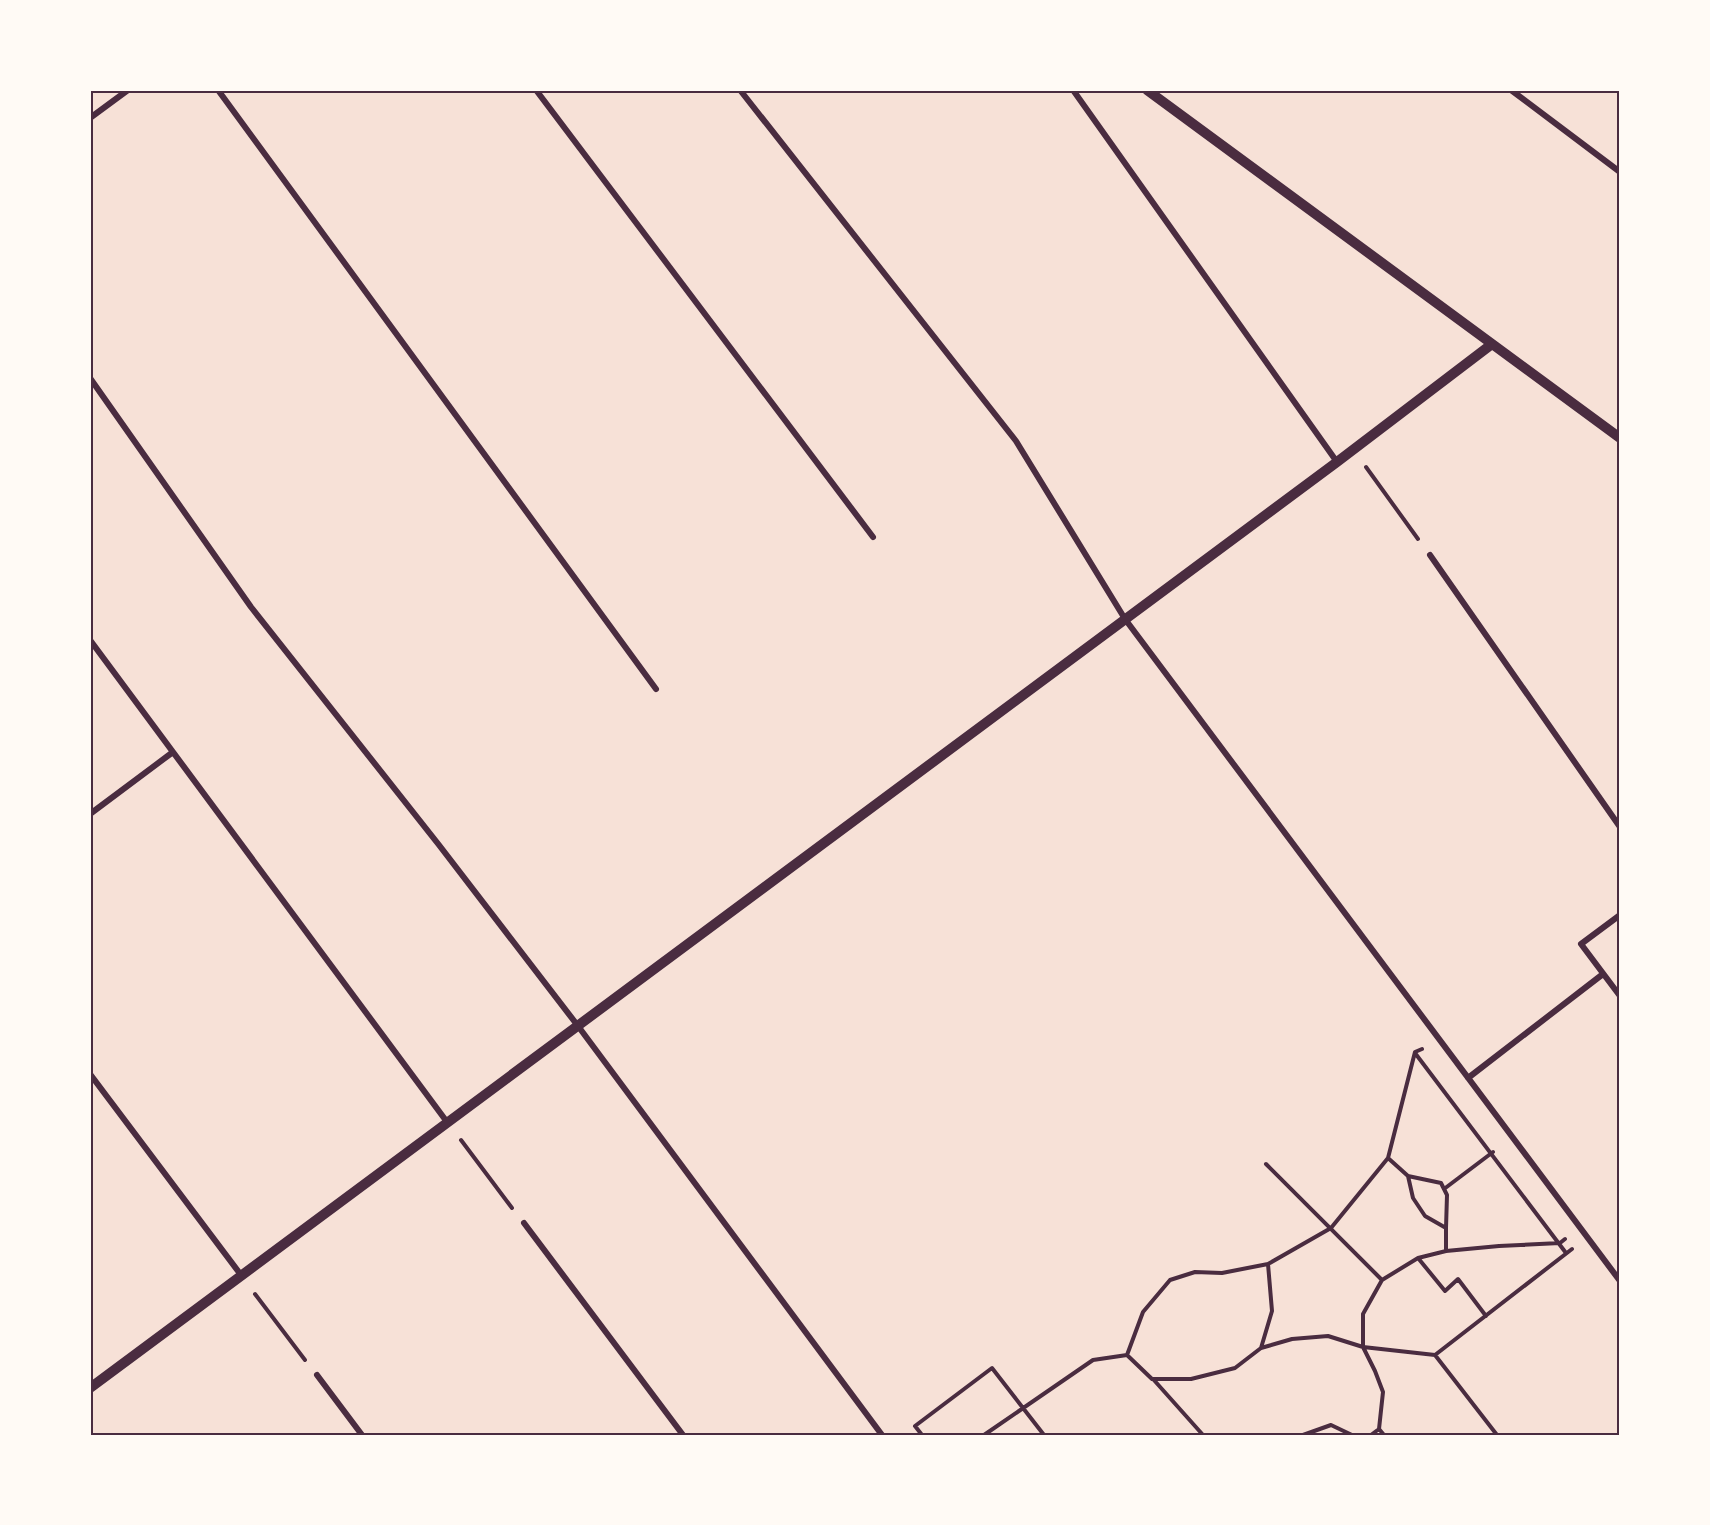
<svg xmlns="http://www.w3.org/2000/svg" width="1710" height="1525" font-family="Inter,sans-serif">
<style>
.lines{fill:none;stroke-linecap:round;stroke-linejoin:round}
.path{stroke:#4a2c40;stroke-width:4}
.minor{stroke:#4a2c40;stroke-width:6}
.tertiary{stroke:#4a2c40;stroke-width:10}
.neatline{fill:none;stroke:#4a2c40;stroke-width:2}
</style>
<rect width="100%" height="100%" fill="#f7e1d7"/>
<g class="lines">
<path class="path" d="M1366 467 1418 539
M1415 1053 1566 1253
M461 1140 512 1208
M1388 1158 1408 1176 1413 1198 1425 1216 1446 1228V1251
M1266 1164 1382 1280
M1408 1176 1441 1183 1447 1195 1446 1228
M1444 1189 1493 1152
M1418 1258 1445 1291 1458 1279 1486 1316
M255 1294 305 1360
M1261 1348 1292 1339 1328 1336 1363 1347 1435 1355
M1127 1355 1143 1312 1170 1280 1195 1272 1222 1273 1268 1264 1331 1228 1388 1158 1415 1052 1422 1049
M1127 1355 1152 1379H1191L1235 1368 1261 1348 1272 1311 1268 1264
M1153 1379 1203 1435
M922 1435 915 1426 992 1368 1044 1435
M984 1435 1093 1360 1127 1355
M1303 1435 1331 1425 1352 1435
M1371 1435 1379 1429
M1384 1435 1379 1429 1383 1392 1375 1371 1363 1347V1314L1382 1280 1418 1258 1446 1251 1499 1246 1560 1243 1565 1239
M1497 1435 1435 1355 1572 1249"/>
<path class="minor" d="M218 90 656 689
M536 90 873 537
M740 90 1016 441 1125 619 1620 1281
M1073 90 1337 462
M1511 90 1620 172
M90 118 128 90
M90 378 251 607 439 845 578 1026 882 1435
M1430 555 1620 827
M90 640 447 1122
M90 814 173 752
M1620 915 1581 944 1620 996
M90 1074 241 1275
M1468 1078 1603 974
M524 1223 683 1435
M317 1375 362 1435"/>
<path class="tertiary" d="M1147 90 1620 438
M90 1388 1337 462 1492 344"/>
</g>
<rect width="1710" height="1525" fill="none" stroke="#fffaf5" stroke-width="183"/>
<rect x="92" y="92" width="1526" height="1342" class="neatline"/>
</svg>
